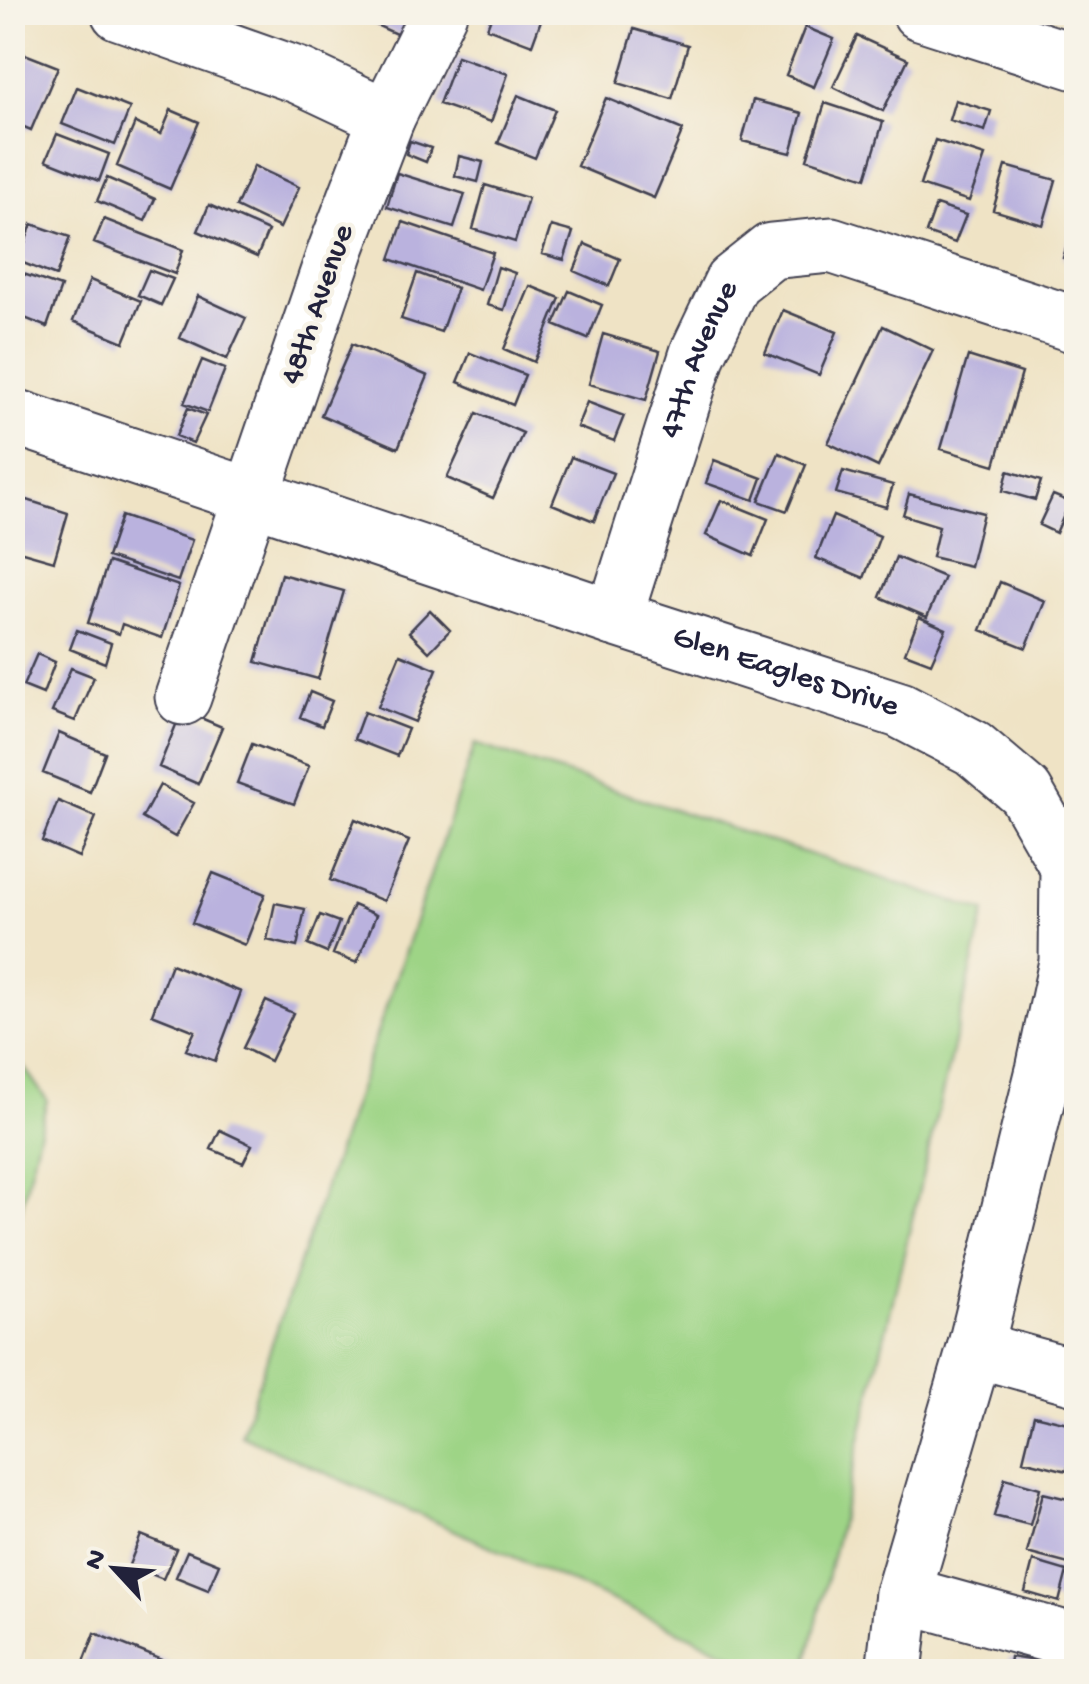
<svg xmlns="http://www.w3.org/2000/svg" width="1089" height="1684" font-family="'Gochi Hand',sans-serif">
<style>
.green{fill:#9ed486;stroke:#607b60;stroke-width:2.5}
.building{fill:#bab2de}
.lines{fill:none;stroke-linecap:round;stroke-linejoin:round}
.minor-casing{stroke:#413f50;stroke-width:59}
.minor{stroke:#fff;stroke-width:55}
.labels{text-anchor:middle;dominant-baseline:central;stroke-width:9;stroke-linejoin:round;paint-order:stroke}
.street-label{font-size:32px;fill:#22223b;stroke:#f7f3e8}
</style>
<rect width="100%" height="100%" fill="#f7f3e8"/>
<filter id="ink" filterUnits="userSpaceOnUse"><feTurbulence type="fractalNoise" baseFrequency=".01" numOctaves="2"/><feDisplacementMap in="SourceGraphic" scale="20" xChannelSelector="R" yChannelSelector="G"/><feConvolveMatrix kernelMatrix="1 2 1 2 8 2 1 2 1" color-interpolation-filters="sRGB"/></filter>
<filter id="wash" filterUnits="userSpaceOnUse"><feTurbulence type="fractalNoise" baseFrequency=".0048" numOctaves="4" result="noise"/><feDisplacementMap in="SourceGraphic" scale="40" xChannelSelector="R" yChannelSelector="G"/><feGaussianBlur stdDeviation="2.25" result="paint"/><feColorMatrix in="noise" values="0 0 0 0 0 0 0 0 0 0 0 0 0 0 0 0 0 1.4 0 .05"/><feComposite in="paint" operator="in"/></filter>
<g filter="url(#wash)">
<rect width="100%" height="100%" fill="#efe3c5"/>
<path class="green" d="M475 744 985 912 805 1671H769L241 1435Z
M13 1052 47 1100 13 1243Z"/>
<g id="blocks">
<path class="building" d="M358 12H417L405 38 356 16Z
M493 12H544L532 45 487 28Z
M805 27 834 39 814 87 786 75Z
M634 29 688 45 672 99 618 83Z
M857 36 908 59 883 111 833 87Z
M12 49 58 67 31 130 12 122Z
M457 56 508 74 491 122 439 104Z
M77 87 130 108 115 145 62 124Z
M518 95 555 110 535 158 498 143Z
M606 98 683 130 654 198 577 166Z
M753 100 802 113 791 153 742 141Z
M955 100 991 111 985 131 949 120Z
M825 103 883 122 866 178 807 159Z
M171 110 199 122 170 189 117 166 135 123 161 134Z
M57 134 109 154 99 181 46 160Z
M935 140 985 156 969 201 920 185Z
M410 141 431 148 426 162 406 154Z
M459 156 483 162 478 182 455 176Z
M254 166 299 187 280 228 236 207Z
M1006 166 1056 180 1043 225 993 210Z
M397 173 465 194 454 228 387 207Z
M107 178 155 199 145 221 97 201Z
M485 185 528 198 515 242 473 229Z
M209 205 268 231 257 257 198 231Z
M936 205 966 215 955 243 926 233Z
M104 219 183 250 175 274 94 243Z
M403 222 493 253 480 290 390 259Z
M32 224 70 237 56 276 18 261Z
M551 226 573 232 564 260 542 254Z
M1073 227 1076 228V262L1063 258Z
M585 244 620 259 609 286 574 271Z
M498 267 515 273 504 310 487 305Z
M12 270 61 287 47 327 12 313Z
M149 270 173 279 161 305 138 295Z
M417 273 457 288 441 332 401 319Z
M90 280 141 301 124 342 73 321Z
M530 286 560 298 534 362 504 349Z
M569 291 602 305 588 339 554 325Z
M198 296 246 318 227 359 180 338Z
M783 310 837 332 819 375 765 353Z
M883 326 933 350 878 467 828 443Z
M603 334 660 351 646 400 589 384Z
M352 344 428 376 398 448 321 415Z
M470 353 525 375 513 405 458 382Z
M968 356 1022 373 995 465 941 449Z
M202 360 225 369 208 412 184 403Z
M587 402 624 416 614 441 577 427Z
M188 408 206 415 193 443 176 436Z
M477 413 523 433 493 498 447 478Z
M779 453 806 465 787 511 759 501Z
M571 457 613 473 594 521 552 504Z
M714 460 762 478 754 500 706 483Z
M843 471 893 485 886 507 836 493Z
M1008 471 1041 481 1035 500 1003 491Z
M909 494 983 513 970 566 932 557 939 526 903 515Z
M1053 495 1070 502 1056 533 1039 525Z
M21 498 68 513 54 561 12 549V527Z
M721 500 768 519 753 556 706 535Z
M121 516 192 540 178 581 107 557Z
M833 516 880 536 864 578 816 558Z
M896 557 944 577 927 617 880 597Z
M108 562 179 586 162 638 122 624 119 634 88 623Z
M281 574 344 591 318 679 256 662Z
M1000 582 1045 601 1026 648 981 630Z
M430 610 450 630 429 652 409 632Z
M919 617 946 629 931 663 905 653Z
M77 630 111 643 105 663 70 649Z
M37 654 55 662 43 694 23 686Z
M400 654 437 669 415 722 378 707Z
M71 668 94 677 75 721 52 712Z
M310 692 332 701 322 726 300 717Z
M182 710 222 727 198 784 159 767Z
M364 712 408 729 397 756 354 739Z
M59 733 105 753 90 792 43 773Z
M252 744 309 766 294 804 237 783Z
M160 785 194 803 175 837 142 818Z
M58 801 96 817 79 857 42 841Z
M355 819 409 841 384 901 330 880Z
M213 873 265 894 245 945 192 923Z
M275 903 305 909 297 947 267 940Z
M353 905 376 915 357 963 333 954Z
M320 915 339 922 327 953 308 945Z
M171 964 241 992 215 1061 186 1050 195 1031 152 1014Z
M266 1001 293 1013 270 1061 243 1048Z
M220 1130 252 1145 243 1163 211 1149Z
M1034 1415 1076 1425V1434L1067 1471 1023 1460Z
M1005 1478 1040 1488 1030 1525 994 1516Z
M1043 1493 1076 1501V1566L1027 1553Z
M141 1535 176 1549 163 1579 129 1565Z
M187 1551 219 1564 208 1590 176 1577Z
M1033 1561 1067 1571 1059 1602 1025 1592Z
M95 1633 190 1671V1672H80Z
M1010 1657 1035 1661 1034 1672H1008Z"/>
</g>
</g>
<g filter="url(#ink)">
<use href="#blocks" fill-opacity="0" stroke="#413f50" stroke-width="2.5"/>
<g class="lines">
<g class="minor-casing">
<g id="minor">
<path d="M119 12 300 76 387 117 336 250 183 697"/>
<path d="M920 12 1076 62"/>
<path d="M387 117 439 12"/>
<path id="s1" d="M12 416 614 618 900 710 973 748 1025 792 1068 867 1067 962 1044 1070 975 1349 903 1594 894 1672"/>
<path id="s2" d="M614 618 698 353 732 282 771 251 831 245 1076 325"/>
<path d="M975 1349 1076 1377"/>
<path d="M903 1594 1076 1642"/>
</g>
</g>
<use href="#minor" class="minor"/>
</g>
</g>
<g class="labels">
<g class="street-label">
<text transform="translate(319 305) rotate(-71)">48th Avenue</text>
<text stroke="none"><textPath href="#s2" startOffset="272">47th Avenue</textPath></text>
<text stroke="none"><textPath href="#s1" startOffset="815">Glen Eagles Drive</textPath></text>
</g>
</g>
<rect width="1089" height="1684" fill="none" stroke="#f7f3e8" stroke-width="50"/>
<g transform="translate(115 1569) rotate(296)" stroke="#f7f3e8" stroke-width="8" paint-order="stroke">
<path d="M0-8L18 38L0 25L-18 38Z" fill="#22223b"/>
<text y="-15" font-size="28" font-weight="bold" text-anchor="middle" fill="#22223b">N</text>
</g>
</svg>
